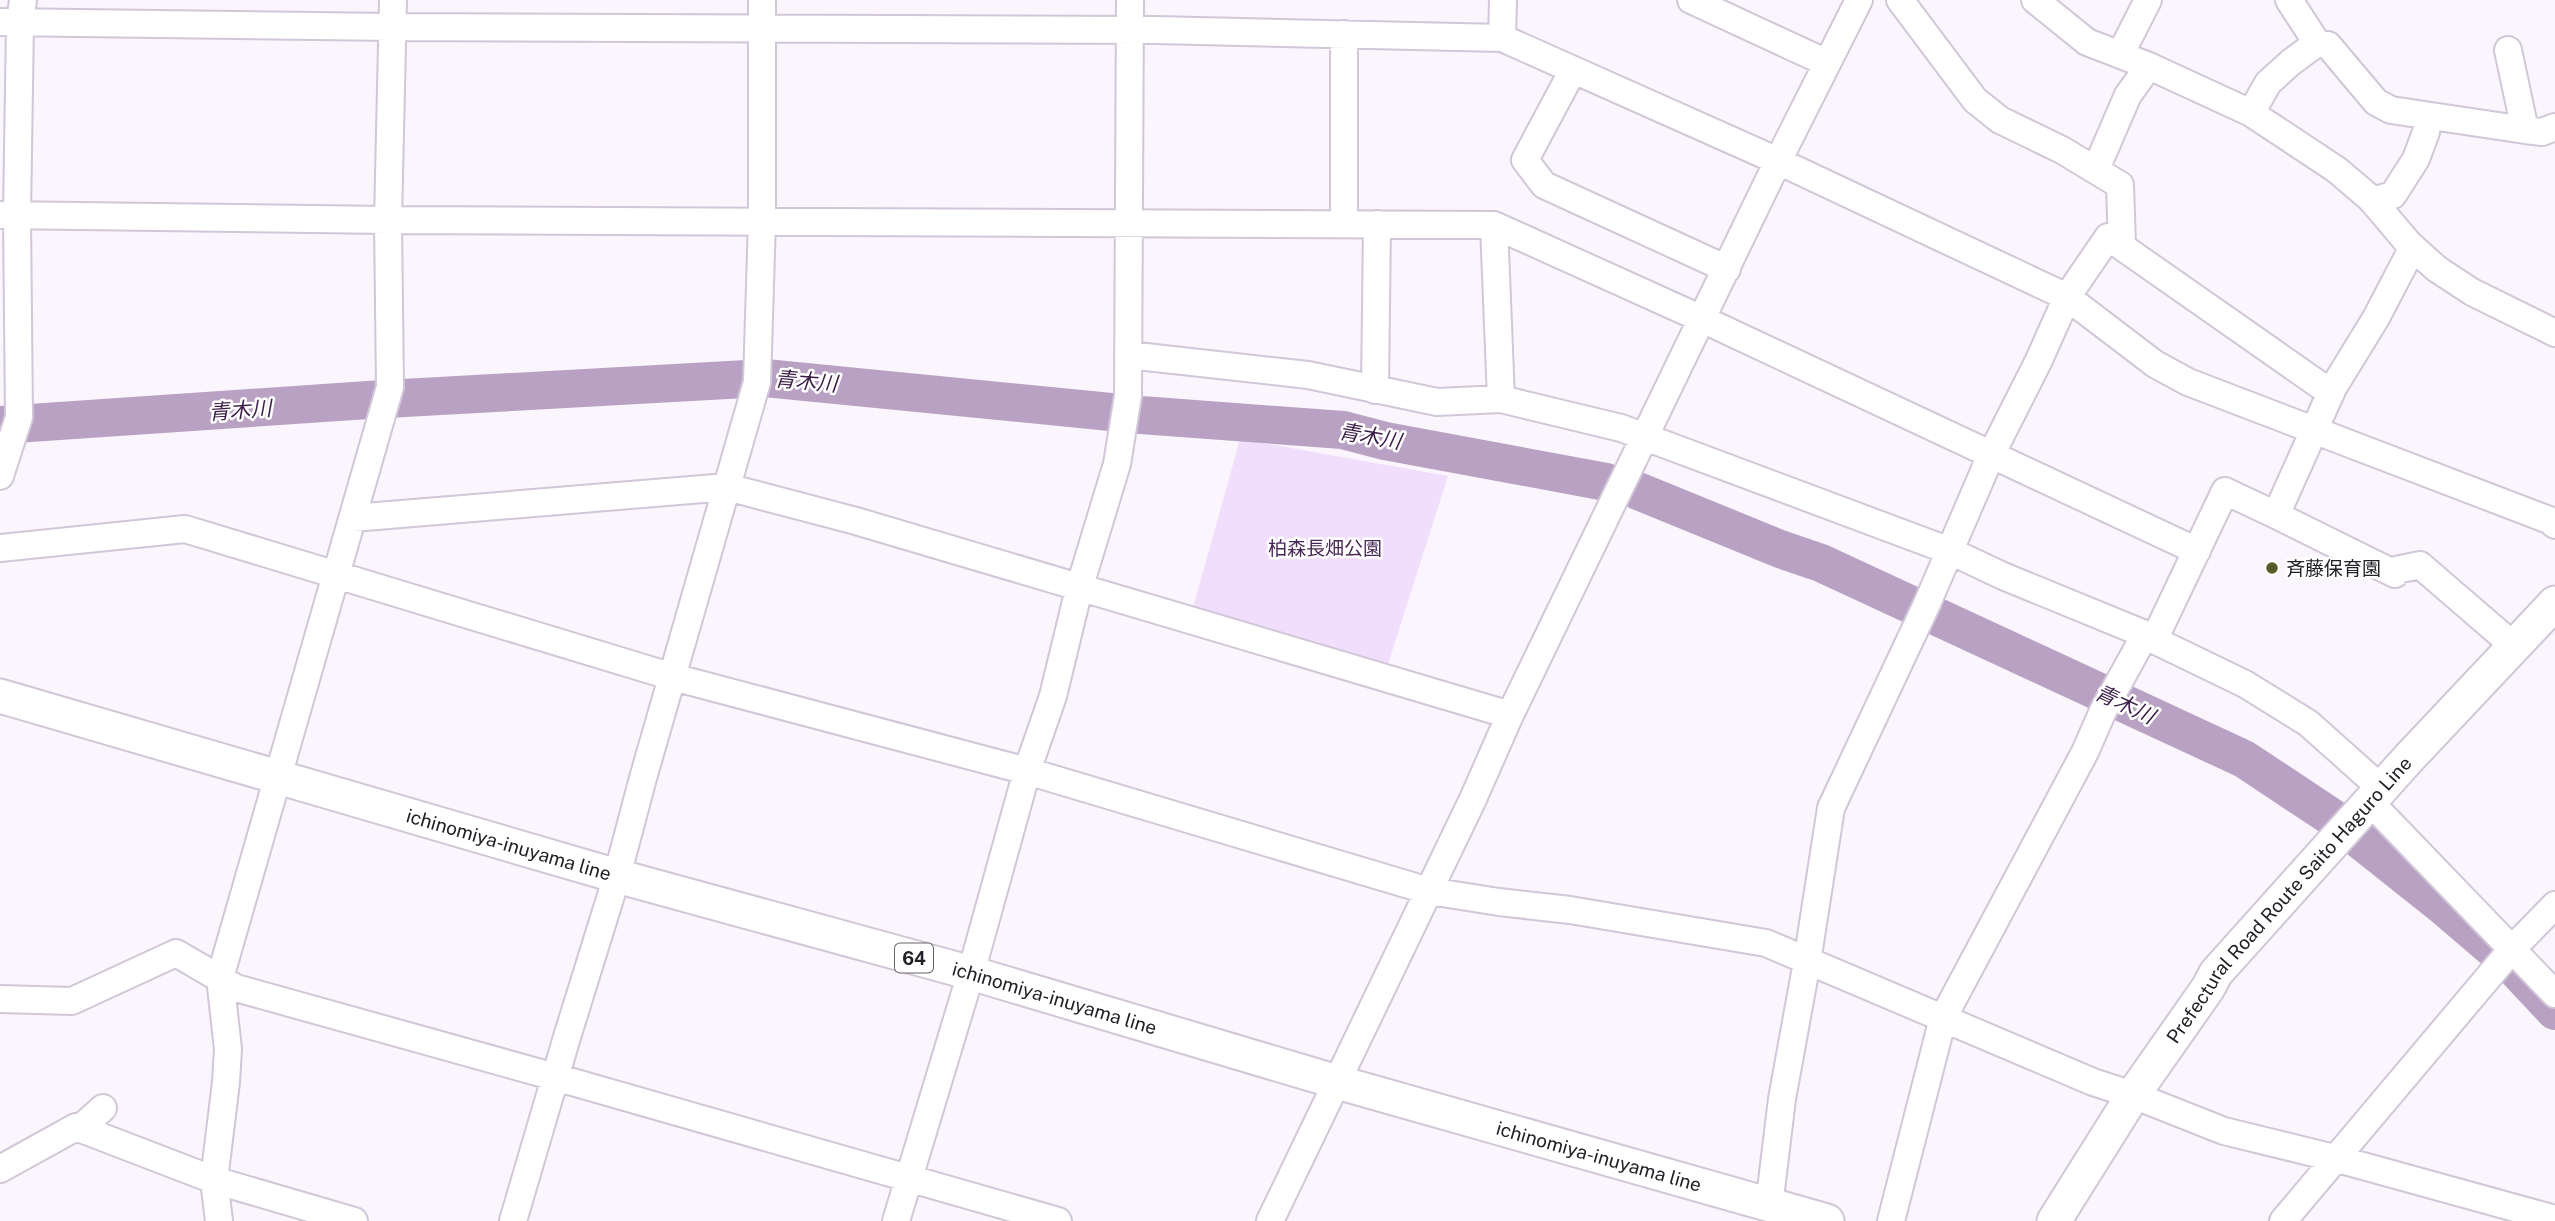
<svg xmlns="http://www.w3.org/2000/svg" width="2555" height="1221" font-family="'Public Sans','Noto Sans JP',sans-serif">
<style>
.green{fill:#f1ddfc}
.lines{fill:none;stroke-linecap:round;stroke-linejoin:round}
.river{stroke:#b8a1c3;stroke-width:38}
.minor-casing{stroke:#d2c6d9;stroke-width:30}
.major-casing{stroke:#d2c6d9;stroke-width:37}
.minor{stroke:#fff;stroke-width:26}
.major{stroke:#fff;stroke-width:33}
.poi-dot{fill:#575b29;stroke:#fff;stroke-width:2.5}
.labels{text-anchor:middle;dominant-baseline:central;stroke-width:5;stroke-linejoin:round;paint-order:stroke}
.shield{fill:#fff;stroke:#666368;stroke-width:2}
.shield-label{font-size:18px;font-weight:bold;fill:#242027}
.park-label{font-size:19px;fill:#482955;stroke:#fff}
.poi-label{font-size:19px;fill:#242027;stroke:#fff;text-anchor:start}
.street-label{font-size:19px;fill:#242027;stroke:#fff}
.water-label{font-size:21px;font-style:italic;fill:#3b1d48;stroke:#fff}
</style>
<rect width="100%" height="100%" fill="#fbf5fd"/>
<path class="green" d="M1240 439 1448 476 1388 664 1193 608Z"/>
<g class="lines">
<path class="river" d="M0 425 368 400 765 378 1141 415 1343 430 1385 441 1606 482
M1638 491 1780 549 1821 563 2244 759 2330 816 2442 905 2511 964 2555 1011"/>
<g class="minor-casing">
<path id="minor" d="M1691 0 1827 63
M1900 0 1975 100 2000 120 2062 150 2120 185 2122 246
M2035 0 2087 42 2149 66 2251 113 2337 170 2371 199 2409 244 2437 269 2472 292 2555 333
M2289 0 2317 43 2328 45 2376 102 2391 110 2525 130 2542 132 2555 127
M0 22 393 27 1156 30 1502 38 1778 161 2067 297 2155 364 2188 382 2549 520 2555 525
M1344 34V224
M1502 38 1503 0
M2508 50 2525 130
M2120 55 2148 0
M1573 70 1525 160 1544 185 1727 269
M2251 113 2268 83 2290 63 2317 43
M2096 169 2128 95 2149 66
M2372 201 2393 195 2416 159 2426 132 2428 117
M0 215 388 220 1494 225 1702 319 2197 551
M1494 225 1501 399
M1128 355 1308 375 1437 402 1501 399 1621 428 1950 551 2003 576 2142 633
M1375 390 1377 224
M0 476 19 417 17 216 20 23 23 0
M2276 515 2395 574 2396 570 2420 565 2514 646
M353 518 727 487 856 521 1510 715
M0 548 185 529 673 677 1027 771 1429 891 1499 902 1570 910 1766 943 2093 1082 2133 1095 2224 1131 2334 1158 2555 1219
M2154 640 2245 684 2308 723 2382 789
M2370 802 2555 994
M0 999 72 1001 176 953 236 988 555 1077 1058 1221
M76 1127 214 1180 354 1221
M0 1169 76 1127 84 1125 103 1108
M1769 1206 1782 1099 1807 962 1831 808 1926 606 1991 455 2039 360 2067 297 2108 237 2331 393
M219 1221 214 1180 226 1082 228 1049 220 978 390 387 388 220 393 0
M513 1221 567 1037 617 876 643 778 757 382 762 220V0
M896 1221 971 973 1027 771 1053 696 1079 589 1117 464 1128 396 1130 0
M1270 1221 1473 799 1510 715 1778 161 1859 0
M1891 1221 1943 1018 2085 752 2103 711 2140 644 2142 633 2154 640 2225 491 2276 515 2333 388 2376 318 2413 247
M2283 1221 2513 948 2555 905"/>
</g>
<g class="major-casing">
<g id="major">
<path id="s1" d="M0 696 617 876 971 973 1337 1082 1827 1221"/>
<path id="s2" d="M2054 1221 2133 1095 2208 988 2216 973 2408 759 2555 603"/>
</g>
</g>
<use href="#minor" class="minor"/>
<use href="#major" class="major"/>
</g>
<circle class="poi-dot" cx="2272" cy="568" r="7"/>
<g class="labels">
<rect class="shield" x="895" y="943.5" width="38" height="29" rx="5"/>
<g class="shield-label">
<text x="914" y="958">64</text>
</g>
<g class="park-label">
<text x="1325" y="548">柏森長畑公園</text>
</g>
<g class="poi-label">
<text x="2286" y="568">斉藤保育園</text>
</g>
<g class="street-label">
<text stroke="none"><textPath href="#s1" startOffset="530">ichinomiya-inuyama line</textPath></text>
<text stroke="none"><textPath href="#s2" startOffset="399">Prefectural Road Route Saito Haguro Line</textPath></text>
<text stroke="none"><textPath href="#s1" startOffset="1097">ichinomiya-inuyama line</textPath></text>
<text stroke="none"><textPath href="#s1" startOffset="1664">ichinomiya-inuyama line</textPath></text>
</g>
<g class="water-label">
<text transform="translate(806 381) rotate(5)">青木川</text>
<text transform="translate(240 410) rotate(-4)">青木川</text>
<text transform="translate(1370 436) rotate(10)">青木川</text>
<text transform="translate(2125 704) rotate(25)">青木川</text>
</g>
</g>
</svg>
